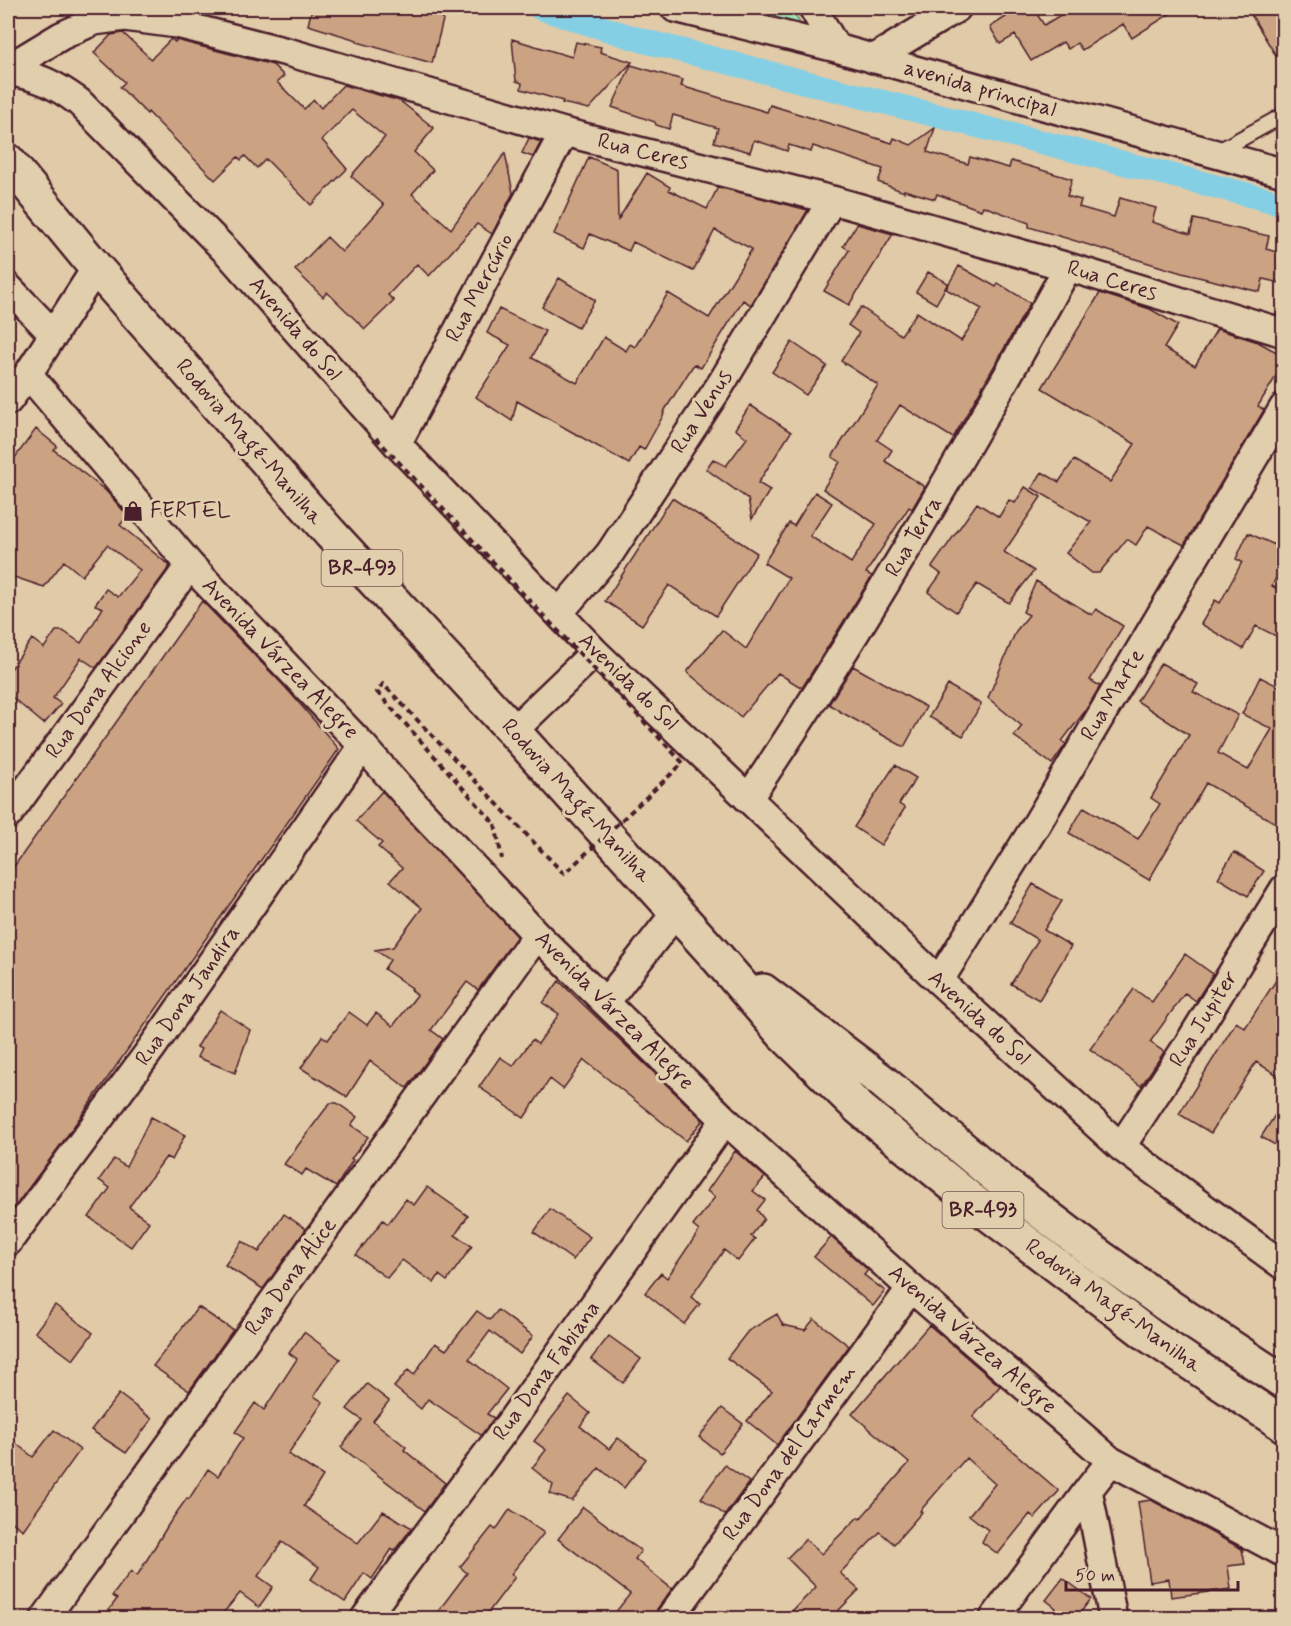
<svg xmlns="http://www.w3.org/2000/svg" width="1291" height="1626" font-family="Mynerve,sans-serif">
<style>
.green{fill:#9de5b4;stroke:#748270;stroke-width:1.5}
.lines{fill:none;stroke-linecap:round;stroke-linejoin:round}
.canal{stroke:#85cfe5;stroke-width:24}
.building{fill:#cba383;stroke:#4a1f2b;stroke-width:1.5}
.service-casing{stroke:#4a1f2b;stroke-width:18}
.minor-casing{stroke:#4a1f2b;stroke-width:32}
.trunk-casing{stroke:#4a1f2b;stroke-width:38}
.path{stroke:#4a1f2b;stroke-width:4;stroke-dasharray:6 4.5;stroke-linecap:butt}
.service{stroke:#e1ceac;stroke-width:14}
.minor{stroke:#e1ceac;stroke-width:27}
.trunk{stroke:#e1ceac;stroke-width:33}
.path-bridge{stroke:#4a1f2b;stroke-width:4;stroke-dasharray:6 4.5;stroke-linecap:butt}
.labels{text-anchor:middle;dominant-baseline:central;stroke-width:6;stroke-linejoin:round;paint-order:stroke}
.shield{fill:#e1ceac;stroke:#775452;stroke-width:1.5}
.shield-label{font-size:21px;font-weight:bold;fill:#4a1f2b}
.street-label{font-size:22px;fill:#4a1f2b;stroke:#e1ceac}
.poi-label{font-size:22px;fill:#4a1f2b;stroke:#e1ceac;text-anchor:start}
</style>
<rect width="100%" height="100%" fill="#e1caa7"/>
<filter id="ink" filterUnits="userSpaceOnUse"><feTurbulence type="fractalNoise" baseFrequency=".0167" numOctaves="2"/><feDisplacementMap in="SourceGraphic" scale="12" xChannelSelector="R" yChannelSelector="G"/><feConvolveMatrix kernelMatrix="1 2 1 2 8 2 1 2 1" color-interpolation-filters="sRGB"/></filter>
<g filter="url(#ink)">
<path class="green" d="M739 8H791L805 32Z"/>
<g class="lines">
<path class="canal" d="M540 8 644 41 1284 204"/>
</g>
<path class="building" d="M312 8H425L445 12 432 63 357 42V40L308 25Z
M1000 8H1033L1044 25 1072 8H1179L1132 38 1123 24 1082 50 1077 43 1068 49 1063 42 1031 61 1015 35 1000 44 990 27 1006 17Z
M1247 8H1284V69Z
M123 33 151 59 171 39 175 42 176 40 273 65 284 76 277 82 304 109 314 100 321 108 343 85 400 101 434 128 414 152 433 170 412 194 451 229 505 153 513 193 492 234 477 224 429 276 417 264 388 295 394 301 365 329 327 292 323 297 295 270 327 237 342 252 384 205 351 176 385 137 352 110 322 140 347 169 311 205 266 159 257 168 245 156 241 160 238 157 215 180 148 112 147 114 120 87 125 82 94 53 111 35Z
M512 39 572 57 576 42 601 47 600 52 632 62 589 109 562 103 563 101 521 89 522 83 516 81Z
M631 65 683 80 681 86 767 112 770 105 892 143 894 138 911 145 935 128 927 152 968 164 970 157 1009 168 1011 161 1072 179 1067 196 1081 200 1079 207 1114 217 1120 198 1156 208 1152 222 1190 234 1194 219 1269 236 1266 249 1284 254V284L1263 279 1260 292 1182 273 1029 227V223L983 206 981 210 937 194 935 199 904 190V192L878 182 883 169 813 146 811 152 789 145 787 151 754 140 750 152 714 142 718 128 673 115 669 129 656 125 655 122 612 107Z
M529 138 541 142 533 157 522 153Z
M589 157 617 169 618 220 647 173 670 187 669 190 707 209 718 187 808 210 751 305 743 300 701 368 694 364 663 413 664 414 644 450 639 447 629 464 517 401 512 421 476 397 510 345 487 333 499 309 545 331 532 358 577 383 604 337 626 351 630 344 635 347 668 293 709 318 752 249 715 230 693 271 633 242 629 251 590 234 584 248 554 234Z
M857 224 893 234 849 305 824 291 849 250 843 246Z
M959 266 996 287 998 283 1030 303 953 438 900 405 877 440 892 450 885 461 925 487 912 509 909 507 866 573 872 576 802 688 778 673 741 717 687 672 722 630 746 649 789 578 764 563 789 523 794 526 815 492 832 503 810 536 851 563 876 524 823 489 840 462 832 457 878 385 841 361 859 333 848 325 861 307 901 335 917 312 961 341 982 309 946 289Z
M928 272 948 283 936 304 916 292Z
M559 278 595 300 578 328 542 307Z
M1100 293 1150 309 1178 325 1164 348 1195 366 1217 329 1258 342 1284 356V363L1258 406 1264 410 1184 545 1148 526 1136 545 1127 539 1099 573H1092L1066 553 1091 522 1032 488 1042 472 1059 482 1074 460 1110 482 1135 444 1042 388Z
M792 342 827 366 806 395 772 372Z
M750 405 791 432 758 483 770 490 752 519 748 499 706 469 713 459 726 466 747 438 735 429Z
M36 429 57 446 54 450 106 491 128 516 120 525 170 566 96 668 81 658 53 698 61 704 44 724 8 694V673L32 639 44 648 56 631H63L81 643 103 608 95 605 106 589 118 597 140 570 107 545 82 576 64 561 44 587 8 575V467Z
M1025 487 1041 497 1004 552 1034 571 1009 603 977 584 956 612 928 592 941 574 932 567 977 503 999 517 1009 500 1015 503Z
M672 498 757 553 716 616 669 585 642 625 605 601Z
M1248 533 1284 549V561L1272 586 1284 593V640L1256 626 1243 649 1201 624 1215 600 1220 603 1242 562 1236 559Z
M1036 581 1092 615 1096 609 1123 626 1090 680 1100 686 1086 710 1062 741 1066 744 1052 764 1014 736 1022 726 988 698 1016 631 1029 615 1023 612Z
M202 601 286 688 339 749 62 1143 8 1216V875Z
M1161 663 1198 684 1193 692 1238 715 1218 753 1248 770 1272 729 1242 714 1260 677 1284 689V828L1206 783 1149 880 1069 833 1084 807 1138 839 1160 804 1151 798 1189 735 1137 701Z
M853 666 926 707 904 747 841 712 829 704Z
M948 685 981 704 963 736 929 717Z
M895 765 916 778 899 804 905 808 881 845 854 827Z
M382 791 517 936 478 990 467 982 431 1030 443 1039 407 1088 370 1061 347 1097 301 1068 322 1036 328 1040 349 1012 367 1025 376 1013 393 1026 417 995 411 990 412 988 384 969 390 960 375 950 393 947 422 908 390 881 402 868 378 847 382 843 356 821Z
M1234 852 1264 871 1248 896 1218 878Z
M1033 884 1062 901 1044 930 1071 946 1039 1000 1011 984 1038 940 1010 923Z
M1185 954 1213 974 1196 1001 1185 993 1150 1042 1164 1052 1141 1086 1090 1049 1134 989 1152 1002Z
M1284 968V1079L1256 1062 1211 1133 1179 1114 1236 1022 1245 1028Z
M559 981 703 1120 686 1141 584 1060 563 1089 550 1079 524 1118 479 1087 500 1057 513 1066 532 1040 538 1044 559 1014 543 1003Z
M220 1010 250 1030 235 1073 197 1057 201 1049 197 1047Z
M1284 1101V1150L1261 1137Z
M330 1103H337L357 1117 351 1125 368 1137 351 1159 353 1160 336 1187 306 1169 302 1175 284 1164Z
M151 1117 185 1135 172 1160 166 1157 129 1207 149 1222 131 1247 89 1217 110 1188 99 1180 114 1159 126 1167Z
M735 1151 765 1177 753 1191 765 1200 757 1210 764 1219 751 1236 755 1239 738 1261 724 1250 691 1297 700 1304 684 1324 645 1293 661 1273 667 1278 699 1231 693 1226 715 1197 707 1191Z
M427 1187 468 1216 455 1235 472 1246 447 1281 439 1275 434 1283 402 1260 387 1278 356 1255 383 1220 388 1224 406 1199 414 1205Z
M550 1209 590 1237 573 1260 534 1232Z
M284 1214 306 1229 263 1289 225 1265 242 1241 259 1252Z
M831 1237 868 1270 864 1275 885 1291 873 1306 814 1257Z
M55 1305 93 1333 73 1360 35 1332Z
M198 1307 233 1330 189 1391 153 1366Z
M498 1310 533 1336 520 1354 490 1331 469 1359 507 1389 487 1414 494 1418 481 1435 428 1399 421 1409 394 1387 408 1370 414 1375 435 1343 446 1350 477 1311 490 1320Z
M777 1314 783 1325 805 1330 814 1319 849 1346 777 1445 747 1421 772 1391 727 1358 748 1331Z
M929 1325 1000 1386 973 1417 1059 1491 1035 1518 1030 1514 998 1554 982 1542 988 1530 969 1515 995 1484 966 1458 920 1511 922 1512 894 1544 880 1532 840 1573 859 1590 831 1618H785L816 1587 787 1558 806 1539 821 1554 858 1517 860 1519 909 1463 852 1414Z
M304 1332 340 1359 314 1396 323 1402 288 1454 323 1476 304 1506 358 1543 383 1511 412 1528 394 1551 392 1549 372 1579 364 1573 345 1602 311 1579 319 1567 282 1542 258 1576 273 1587 259 1607 240 1593 219 1618H103L117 1599 112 1596 131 1571 137 1576 170 1522 187 1498 189 1499 208 1469 218 1476 243 1438 235 1432 255 1403 264 1410 297 1359 289 1353Z
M609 1336 641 1359 623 1383 591 1359Z
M367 1384 389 1401 373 1421 406 1447 404 1450 445 1483 425 1511 341 1447 362 1420 347 1409Z
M119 1394 152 1419 126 1453 91 1430Z
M569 1396 590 1413 580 1426 609 1449 618 1438 646 1459 624 1488 599 1468 572 1501 550 1494 553 1485 532 1468 546 1450 534 1441Z
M722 1408 743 1424 720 1453 699 1437Z
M54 1430 80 1450 23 1530 8 1519V1437L33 1457Z
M725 1465 749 1482 725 1515 701 1498Z
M1151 1500 1242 1549 1245 1564 1228 1566 1231 1589 1171 1597 1169 1579 1150 1582 1138 1502Z
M583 1507 641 1551 635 1559 672 1589 657 1609 655 1618H611L630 1594 558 1539Z
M510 1509 544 1533 511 1574 515 1577 484 1618H433L467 1573 460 1567 492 1527 496 1530Z
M1063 1578 1091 1599 1076 1618H1048L1056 1608 1046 1600Z"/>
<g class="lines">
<g class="service-casing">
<path id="service" d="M1215 153 1284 115"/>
</g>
<g class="minor-casing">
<path id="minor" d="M675 8 836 48 1284 173
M813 8 836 48
M873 59 957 8
M8 68 61 36 94 21 125 17 177 24 291 53 564 132 832 200 1068 267 1284 333
M8 71C39 77 53 83 79 102L229 254 397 444 595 652 939 981 1121 1147 1284 1266
M8 287 54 335
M28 374 190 565 363 746 415 805 537 935 725 1120 911 1288 1111 1461 1284 1553
M8 401 28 374 96 268
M397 444 564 132
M559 613 610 553 721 384 832 200
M513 731 595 652
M748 799C864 627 968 449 1068 267
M8 815 190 565
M939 981 1036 825 1284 407
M606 1002 676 912
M1121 1147 1189 1043 1284 889
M8 1242 151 1049 363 746
M1111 1461 1088 1490 1113 1618
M45 1618 537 935
M365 1618 509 1424 725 1120
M670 1618 911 1288
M994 1618 1088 1490"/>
</g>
<g class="trunk-casing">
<path id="trunk" d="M8 161 96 268 330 533 506 723 716 956 784 1035 859 1108 986 1212 1150 1336 1284 1425
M763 991 883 1082 1006 1185 1103 1259 1170 1307 1284 1382"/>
</g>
<path class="path" d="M495 824 502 859"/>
<use href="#service" class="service"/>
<use href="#minor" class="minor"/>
<use href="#trunk" class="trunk"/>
<path class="path-bridge" d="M376 438 683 763 564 874 383 684 377 692 495 824"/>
</g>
</g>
<defs>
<g id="shop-bare" transform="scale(1.62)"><path d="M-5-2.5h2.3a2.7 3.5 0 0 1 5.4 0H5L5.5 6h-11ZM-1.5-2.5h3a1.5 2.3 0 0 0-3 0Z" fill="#4a1f2b" stroke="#e1ceac" stroke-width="2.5" paint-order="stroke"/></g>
</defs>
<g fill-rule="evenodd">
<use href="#shop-bare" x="133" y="511"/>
</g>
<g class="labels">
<g class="shield">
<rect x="321.5" y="550" width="81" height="36" rx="4.5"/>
<rect x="942.5" y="1192" width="81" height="36" rx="4.5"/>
</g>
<g class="shield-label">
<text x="362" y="568">BR-493</text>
<text x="983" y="1210">BR-493</text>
</g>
<g class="street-label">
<text transform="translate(980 89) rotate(16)">avenida principal</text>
<text transform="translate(643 152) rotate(14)">Rua Ceres</text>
<text transform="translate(1112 281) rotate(17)">Rua Ceres</text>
<text transform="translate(480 288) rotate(-62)">Rua Mercúrio</text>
<text transform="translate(295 329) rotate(49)">Avenida do Sol</text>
<text transform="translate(702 412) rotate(-57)">Rua Venus</text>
<text transform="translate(249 442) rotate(49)">Rodovia Magé-Manilha</text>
<text transform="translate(914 537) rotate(-59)">Rua Terra</text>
<text transform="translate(280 659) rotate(46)">Avenida Várzea Alegre</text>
<text transform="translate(628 682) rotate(44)">Avenida do Sol</text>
<text transform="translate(99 690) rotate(-54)">Rua Dona Alcione</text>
<text transform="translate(1113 695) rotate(-59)">Rua Marte</text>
<text transform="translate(576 801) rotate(48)">Rodovia Magé-Manilha</text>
<text transform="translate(188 996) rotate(-55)">Rua Dona Jandira</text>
<text transform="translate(614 1011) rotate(45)">Avenida Várzea Alegre</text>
<text transform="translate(979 1018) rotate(42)">Avenida do Sol</text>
<text transform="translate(1204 1019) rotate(-58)">Rua Jupiter</text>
<text transform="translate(291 1277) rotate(-54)">Rua Dona Alice</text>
<text transform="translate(1113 1306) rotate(36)">Rodovia Magé-Manilha</text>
<text transform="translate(972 1340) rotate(41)">Avenida Várzea Alegre</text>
<text transform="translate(547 1371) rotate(-54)">Rua Dona Fabiana</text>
<text transform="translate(790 1453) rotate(-54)">Rua Dona del Carmem</text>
</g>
<g class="poi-label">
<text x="150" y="511">FERTEL</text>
</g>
</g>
<rect width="1291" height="1626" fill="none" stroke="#e1ceac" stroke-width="30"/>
<rect x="15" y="15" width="1261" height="1596" fill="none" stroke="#4a1f2b" stroke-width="2" filter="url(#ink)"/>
<path d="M1066 1581v9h172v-9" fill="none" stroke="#4a1f2b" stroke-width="3"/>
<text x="1075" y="1581" font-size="18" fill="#4a1f2b" stroke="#e1ceac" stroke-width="4.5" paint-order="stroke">50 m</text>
</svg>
